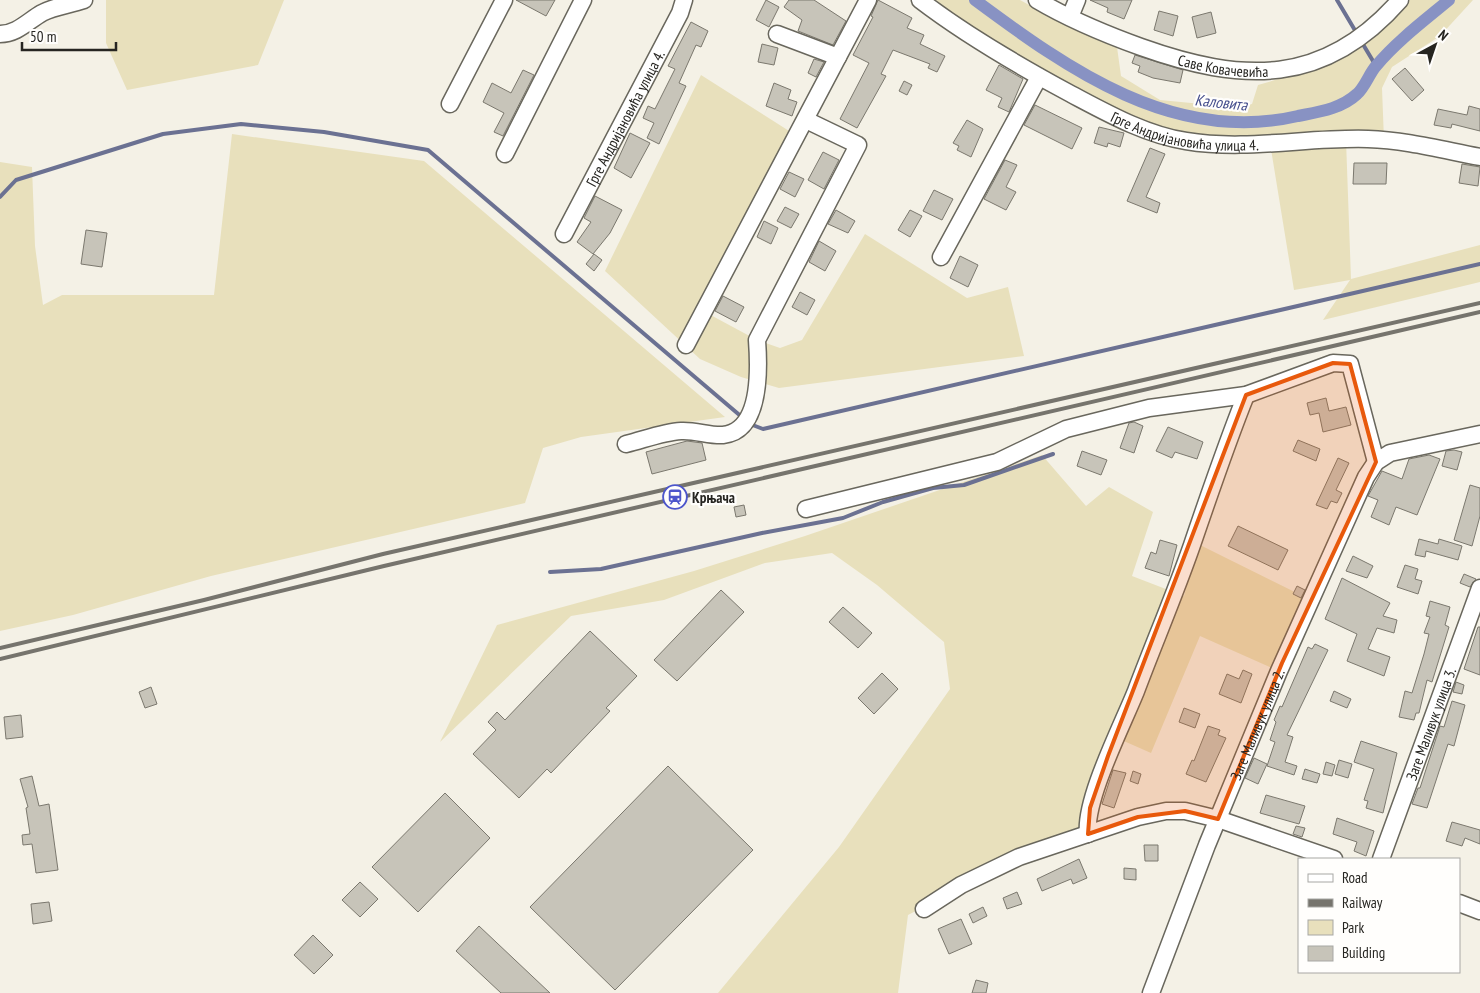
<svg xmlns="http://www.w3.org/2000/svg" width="1480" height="993" font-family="'PT Sans Narrow',sans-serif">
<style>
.green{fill:#e8e0bc}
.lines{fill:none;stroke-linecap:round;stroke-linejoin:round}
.stream{stroke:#6b7192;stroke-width:4}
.canal{stroke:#8892c3;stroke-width:12}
.building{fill:#c7c4b9;stroke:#7b786e}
.minor-casing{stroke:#69675d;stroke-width:19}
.minor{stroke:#fff;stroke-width:16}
.rail{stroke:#76746d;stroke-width:4}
.marked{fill:#e8590c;fill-opacity:0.2;stroke:#e8590c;stroke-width:4;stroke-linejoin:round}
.labels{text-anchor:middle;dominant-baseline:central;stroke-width:4.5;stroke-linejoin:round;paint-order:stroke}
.street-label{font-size:15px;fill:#262521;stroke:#fffefc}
.poi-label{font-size:15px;font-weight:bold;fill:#262521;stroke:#fffefc;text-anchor:start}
.water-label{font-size:16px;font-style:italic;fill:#444d8c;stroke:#fffefc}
</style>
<rect width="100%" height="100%" fill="#f4f1e6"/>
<path class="green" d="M106 0H284L258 65 127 90 106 43Z
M920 0H1020L1068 26 1117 47 1121 76 1160 100 1233 107 1252 104 1258 85C1323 66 1366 55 1410 0H1473L1440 36 1392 67 1382 88 1384 140H1346L1351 279 1480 245V282L1323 320 1350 280 1294 290 1270 143 1206 144 1098 108Z
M701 75 797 136 705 312 757 340 780 348 802 340 865 234 967 298 1008 287 1024 356 779 388 741 377 700 359 605 271Z
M232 134 424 161 725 417 581 437 543 448 525 503 211 576 73 615 0 631V162L32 167 35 246 43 305 62 295H214Z
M1042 455 1086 506 1109 487 1153 512 1132 576 1184 596 1198 544 1311 600 1279 671 1200 636 1151 753 1117 738 1088 834 1019 857 908 915 898 993H718L839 847 950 689 944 642 877 585 832 553 765 563 664 600 571 616 440 742 497 625 694 571 805 536Z"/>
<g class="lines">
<path class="stream" d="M1337 0 1356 32
M1361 41 1376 66
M0 197 16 180 163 134 241 124 324 132 428 150 743 418
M750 424 763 429 1480 264
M550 572 601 569 762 533 843 518 883 502 933 488 964 485 1053 454"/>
<path class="canal" d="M975 0C1068 69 1174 145 1298 116 1318 112 1341 109 1357 94 1365 87 1369 74 1376 66 1397 41 1425 20 1449 0"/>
</g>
<path class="building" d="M516 0H555L546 16Z
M766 0 779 7 769 27 756 20Z
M789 0H814L846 21 833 45 798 31 802 20 784 7Z
M878 0 912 18 907 28 924 35 920 44 945 56 937 72 928 68 930 64 893 50 881 74 886 76 857 128 840 119 869 63 853 55 873 17 871 16Z
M1090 0H1132L1124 19 1107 12 1108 8Z
M1159 11 1178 16 1173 36 1154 30Z
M1211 12 1216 33 1197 38 1192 17Z
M691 22 708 31 701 47 696 45 679 83 686 86 659 144 647 138 654 123 643 118 648 106 655 109 675 69 668 66Z
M762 44 778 48 774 65 758 62Z
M1135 55 1183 70 1180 83 1153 78 1138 72 1140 66 1132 63Z
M814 59 824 62 816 77 808 73Z
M999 65 1023 79 1009 112 998 107 1002 98 986 90Z
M1405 68 1424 90 1412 101 1392 79Z
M523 70 534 75 503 136 494 132 504 113 483 102 492 83 511 93Z
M904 81 912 85 907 95 899 91Z
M774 83 791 90 788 99 797 102 792 116 766 106Z
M1035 105 1082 128 1072 149 1024 125Z
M1469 106 1480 109V131L1452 124 1451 128 1434 125 1438 109 1467 115Z
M967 120 983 129 971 157 957 150 959 146 953 143Z
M1099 127 1124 133 1120 147 1108 143 1107 147 1094 143Z
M630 133 650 143 631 178 614 168Z
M1150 148 1165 154 1146 197 1160 203 1157 213 1127 201Z
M823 152 839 160 824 189 808 180Z
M1005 160 1017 165 1006 187 1016 192 1006 210 984 199Z
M1354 163H1387L1386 184H1353Z
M1462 164 1480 167 1478 186 1459 183Z
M789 172 804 179 795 197 780 189Z
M934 190 953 199 942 220 923 211Z
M595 196 622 210 610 233 593 254 577 242 591 222 584 218Z
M785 207 799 214 791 228 777 221Z
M836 210 855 221 848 233 828 224Z
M910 210 922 216 910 237 898 230Z
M764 221 778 228 771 244 757 237Z
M86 230 107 233 102 267 81 264Z
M819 241 836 251 825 271 809 262Z
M594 254 602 260 594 271 586 264Z
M960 256 978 265 968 287 950 278Z
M800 292 815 300 807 315 792 307Z
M723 296 744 307 736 322 715 311Z
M1326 398 1329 411 1346 407 1351 425 1323 432 1319 413 1310 415 1307 403Z
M1134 422 1143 426 1134 453 1120 448 1129 423Z
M1168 427 1203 442 1197 459 1175 452 1172 458 1156 451Z
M1298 440 1320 449 1316 461 1293 451Z
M687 441 702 443 706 460 652 474 646 452Z
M1454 450 1462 452 1457 470 1442 466 1446 451Z
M1082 451 1107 460 1101 475 1077 466Z
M1429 455 1440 459 1417 515 1396 507 1389 525 1371 517 1378 500 1368 496 1382 471 1402 479 1409 459Z
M1338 458 1349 463 1336 490 1342 493 1337 503 1331 501 1327 509 1316 505Z
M1470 485 1480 488V516L1472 546 1454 540Z
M744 505 746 515 736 517 734 507Z
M1238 526 1288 550 1278 570 1228 546Z
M1419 539 1438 544 1439 539 1462 546 1458 560 1426 551 1425 557 1415 555Z
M1160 540 1177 545 1169 576 1145 568 1151 552 1156 554Z
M1353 556 1373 566 1367 578 1346 571Z
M1405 565 1418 569 1415 579 1422 581 1418 594 1397 587Z
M1464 574 1476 579 1470 587 1460 583Z
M1342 578 1390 603 1383 616 1397 620 1394 633 1377 628 1368 649 1390 657 1384 676 1347 661 1357 634 1325 619Z
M1297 586 1305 590 1301 598 1293 594Z
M721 590 744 612 677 681 654 660Z
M1430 601 1450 607 1445 625 1449 627 1432 682 1427 680 1419 713H1416L1414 720 1399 717 1405 691 1412 693 1424 654 1429 634 1424 633 1430 617 1426 616Z
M843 607 872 633 858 648 829 622Z
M1478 627H1480V675L1464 669Z
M590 631 637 676 606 708 610 711 551 773 547 769 519 798 473 754 496 730 488 722 497 712 505 720Z
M1315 644 1328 650 1287 735 1293 737 1285 762 1297 766 1294 775 1267 766 1275 742 1270 740 1276 722 1274 720 1280 706 1282 707 1308 647 1312 649Z
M1243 670 1252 674 1241 703 1219 694 1227 674 1239 679Z
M882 673 898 689 874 714 858 698Z
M1456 682 1464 685 1462 694 1453 692Z
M151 687 157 704 145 708 139 692Z
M1334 691 1351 699 1347 708 1330 701Z
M1452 701 1465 705 1454 746 1448 744 1427 808 1412 804 1418 788H1420L1440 726 1444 727Z
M1184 708 1200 714 1195 728 1179 722Z
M21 715 23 737 6 739 4 717Z
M1208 726 1220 730 1218 735 1226 738 1206 782 1186 774 1192 760 1194 761Z
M1361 741 1397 753 1383 813 1366 808 1368 801 1364 800 1374 769 1354 762Z
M1254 758 1267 764 1258 784 1245 778Z
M1339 760 1352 764 1348 778 1335 774Z
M1326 762 1335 765 1332 776 1323 774Z
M668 766 753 850 615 990 530 907Z
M1305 769 1320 774 1317 783 1302 779Z
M1113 770 1126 773 1114 808 1102 804Z
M1133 771 1141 774 1138 784 1130 781Z
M32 776 39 806 49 804 58 870 36 873 32 844 23 845 22 835 30 834 26 808 28 807 20 779Z
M445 793 490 838 418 912 372 867Z
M1266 795 1305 806 1299 824 1260 813Z
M1337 818 1374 831 1366 856 1354 851 1357 842 1333 834Z
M1452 822 1480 830V844L1465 838 1462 846 1446 841Z
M1296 826 1305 828 1302 837 1293 834Z
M1144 845H1158V861H1145Z
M1079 859 1087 878 1073 884 1071 879 1042 891 1037 879Z
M1124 868 1136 869V880L1124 879Z
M360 882 378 899 360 917 342 900Z
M1017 892 1022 904 1007 909 1003 898Z
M49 902 52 921 33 924 31 904Z
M983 907 987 916 973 923 969 914Z
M961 919 972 944 949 954 938 929Z
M479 926 550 993H501L456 951Z
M313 935 333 955 314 974 294 955Z
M976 980 988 983 986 993H972Z"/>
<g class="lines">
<g class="minor-casing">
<g id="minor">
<path id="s1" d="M920 0C967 36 1019 66 1071 94 1107 113 1146 135 1186 141 1246 151 1308 137 1368 139 1405 140 1443 150 1480 157"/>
<path id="s2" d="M1037 0C1069 19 1105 34 1141 47 1242 83 1324 87 1400 0"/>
<path d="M1070 17 1077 0"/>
<path d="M0 34C17 34 28 21 42 13 55 6 70 5 84 0"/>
<path d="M777 34 838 57"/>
<path d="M450 104 504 0"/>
<path d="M505 154 583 0"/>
<path id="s3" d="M564 234 680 13 684 0"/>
<path d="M941 257 1039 77"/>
<path d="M686 345 868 0"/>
<path d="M626 444C643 440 663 432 681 431 695 430 710 436 723 435 762 431 759 367 757 340L858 145 806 120"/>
<path d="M806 509 997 462 1066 429 1149 408 1246 395 1333 363 1350 364 1376 462"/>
<path d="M1088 834C1084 800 1122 726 1136 691 1154 643 1175 594 1192 545 1209 495 1226 445 1246 395"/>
<path id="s4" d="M1381 859 1480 588"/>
<path d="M1459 903 1480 911"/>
<path d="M924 909 961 885 1019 857 1138 817 1166 811H1185L1218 819 1334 859"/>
<path id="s5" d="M1151 993 1207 845 1279 671 1366 477 1376 462 1390 453 1480 434"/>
</g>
</g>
<use href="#minor" class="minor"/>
<path class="rail" d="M0 648 204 600 383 554 1480 303
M0 659 384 566 1480 312"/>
</g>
<path class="marked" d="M1333 363 1350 364 1376 462 1282 663 1218 819 1185 811 1138 817 1088 834 1090 808 1108 756 1246 395Z"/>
<defs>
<g id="station-ring" transform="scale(1.25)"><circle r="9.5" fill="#fffefc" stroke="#4c55cb" stroke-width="1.5"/><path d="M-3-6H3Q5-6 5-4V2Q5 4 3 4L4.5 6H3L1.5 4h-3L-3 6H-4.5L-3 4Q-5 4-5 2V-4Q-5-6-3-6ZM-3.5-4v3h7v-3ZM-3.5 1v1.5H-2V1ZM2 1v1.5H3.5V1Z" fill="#4c55cb"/></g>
</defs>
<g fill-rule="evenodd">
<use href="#station-ring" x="675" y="497"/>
</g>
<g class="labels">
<g class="street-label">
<text stroke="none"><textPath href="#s2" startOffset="199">Саве Ковачевића</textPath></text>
<text stroke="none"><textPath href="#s3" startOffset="131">Грге Андријановића улица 4.</textPath></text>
<text stroke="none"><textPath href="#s1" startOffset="300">Грге Андријановића улица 4.</textPath></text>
<text stroke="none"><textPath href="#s4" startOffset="144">Заге Маливук улица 3.</textPath></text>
<text stroke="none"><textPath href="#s5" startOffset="289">Заге Маливук улица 2.</textPath></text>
</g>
<g class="poi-label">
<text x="692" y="497">Крњача</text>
</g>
<g class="water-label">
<text transform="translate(1221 102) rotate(6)">Каловита</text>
</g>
</g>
<rect x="1298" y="858" width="162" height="115" fill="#fffefc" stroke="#a8a7a4"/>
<rect x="1308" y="874" width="25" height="8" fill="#ffffff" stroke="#a8a7a4"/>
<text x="1342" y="883" font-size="15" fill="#262521">Road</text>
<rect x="1308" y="899" width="25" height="8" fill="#76746d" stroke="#a8a7a4"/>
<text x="1342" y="908" font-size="15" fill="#262521">Railway</text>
<rect x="1308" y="920" width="25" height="15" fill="#e8e0bc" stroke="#a8a7a4"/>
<text x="1342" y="933" font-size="15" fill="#262521">Park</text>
<rect x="1308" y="946" width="25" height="15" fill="#c7c4b9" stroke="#a8a7a4"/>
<text x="1342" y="958" font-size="15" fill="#262521">Building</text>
<g transform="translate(1435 45) rotate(40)" stroke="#fffefc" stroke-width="4" paint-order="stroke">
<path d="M0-4L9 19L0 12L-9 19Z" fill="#262521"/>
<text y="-8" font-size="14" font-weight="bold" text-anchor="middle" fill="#262521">N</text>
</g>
<path d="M22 42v8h94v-8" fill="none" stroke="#262521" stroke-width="2.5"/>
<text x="30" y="42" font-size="15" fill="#262521" stroke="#fffefc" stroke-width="4" paint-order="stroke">50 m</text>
</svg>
